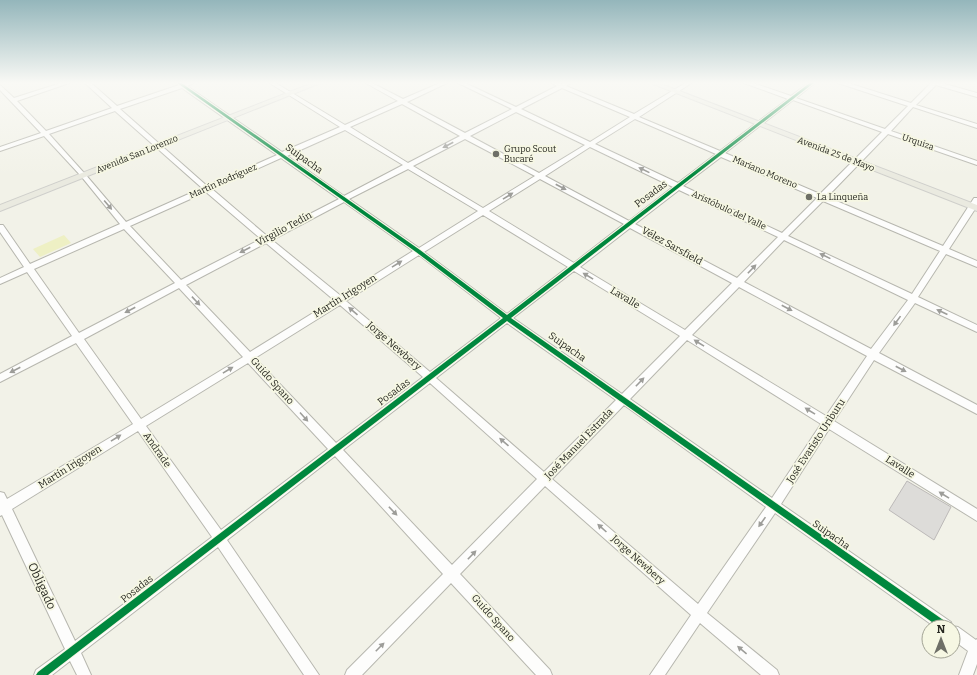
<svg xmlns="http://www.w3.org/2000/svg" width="977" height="675" font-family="Bitter,serif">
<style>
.green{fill:#eef0c4}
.building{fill:#dddcd9;stroke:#bcb9b8}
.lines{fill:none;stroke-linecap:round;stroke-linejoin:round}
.minor-casing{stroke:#b7b7af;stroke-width:2}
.major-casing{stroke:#cfcfcb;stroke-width:2}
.minor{fill:#fdfdfc;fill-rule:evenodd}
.major{fill:#eaeae0;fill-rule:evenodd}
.cycleway-casing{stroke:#f6f7e3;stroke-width:2}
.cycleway{fill:#00873e;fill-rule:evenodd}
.oneway{fill:#9d9d99}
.poi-dot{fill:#6e6f67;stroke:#f6f7e3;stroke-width:1.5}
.labels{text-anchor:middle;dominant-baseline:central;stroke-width:3.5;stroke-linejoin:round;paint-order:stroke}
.far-street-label{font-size:9px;fill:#272821;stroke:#f6f7e3}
.far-poi-label{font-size:9px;fill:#272821;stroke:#f6f7e3;text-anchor:start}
.street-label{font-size:10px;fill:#272821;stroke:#f6f7e3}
.near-street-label{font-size:12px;fill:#272821;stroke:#f6f7e3}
</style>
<rect width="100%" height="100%" fill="#f2f2e8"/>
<path class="green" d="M64 235 71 243 40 257 33 249Z"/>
<path class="building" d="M907 481 951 507 934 540 889 510Z"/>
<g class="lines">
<g class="minor-casing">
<path id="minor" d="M64 82H72L17 101 46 131 112 108 84 82H90L117 106 179 85 175 82H181L184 83 196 82 187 86 282 152 340 127 268 82H274L345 125 398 101 364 82H370L403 99 442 82H449L407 102 465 133 512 109 456 82H463L516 107 557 86 550 82H557L562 84 565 82H572L566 86 634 114 687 82H693L639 117 720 151 788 99 744 83 743 82H750L791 96 810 82H816L796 98 885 129 908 106 838 83 837 82H845L911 103 931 83 930 82H938L977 93V97L936 85 916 105 977 124V128L913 107 891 131 977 161V165L888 134 827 197 943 246 974 198H977V206L949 249 977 261V267L946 254 918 297 977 325V332L915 303 879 353 977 405V414L874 360 834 421 977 509V521L829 429 781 504 951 622 952 626 958 627 976 640 977 639V664L973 675H959L968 651 953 640V627H935L775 513 707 613 777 670 779 675H761L700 623 665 675H650L691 615 545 486 460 574 550 670 552 675H536L451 583 362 675H345L347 670 443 574 335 456 227 540 319 675H304L218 547 81 653 91 675H77L70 661 52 675H34L36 670 65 649 2 515 0 516V492L4 493 7 499 133 424 76 343 0 382V374L72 336 27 272 0 284V278L24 267 0 232V225H3L30 264 120 224 81 176 44 136 0 151V147L41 133 0 90V85L14 98ZM182 88 277 155 207 186 120 109ZM562 88 630 117 590 142 521 109ZM793 100 882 132 820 194 725 153ZM402 104 460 136 408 163 350 127ZM115 111 202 188 126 222 85 174 49 134ZM516 112 585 145 539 173 470 136ZM635 119 716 154 678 183 595 144ZM345 130 403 165 344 196 287 156ZM465 139 535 176 483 208 413 166ZM590 147 673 187 629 221 545 176ZM721 157 817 198 782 233 683 186ZM281 158 339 199 267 236 212 189ZM408 169 478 211 419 248 349 199ZM540 179 624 224 574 263 489 211ZM679 190 778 237 737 278 635 224ZM206 192 261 239 181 280 130 226ZM823 201 940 251 912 294 788 236ZM344 202 413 251 341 296 272 240ZM483 215 568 267 507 314 424 252ZM630 228 732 283 685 330 580 267ZM124 229 175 283 79 333 34 269ZM784 240 908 300 871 349 744 282ZM266 243 334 300 250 352 186 285ZM419 255 501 318 430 372 346 301ZM574 271 680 336 622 394 513 318ZM739 287 867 356 826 416 692 335ZM179 288 243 357 141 419 84 339ZM340 305 423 377 336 443 255 358ZM507 323 616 400 544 472 436 378ZM687 340 821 424 772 498 630 399ZM248 363 328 449 221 530 146 426ZM430 383 537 479 452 565 343 450ZM624 405 766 507 698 604 552 479ZM138 431 212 537 75 641 12 509Z"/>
</g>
<g class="major-casing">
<path id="major" d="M315 82H323L0 211V205Z
M648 82H656L977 205V211Z"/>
</g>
<use href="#minor" class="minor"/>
<use href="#major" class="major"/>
<g class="cycleway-casing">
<path id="cycleway" d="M176 82H180L420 250 507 315 811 82H815L511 318 949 624 950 627H939L507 321 48 675H36L38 672 503 318 416 252Z"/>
</g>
<use href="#cycleway" class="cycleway"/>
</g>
<defs><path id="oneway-solid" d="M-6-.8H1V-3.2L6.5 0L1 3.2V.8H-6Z"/></defs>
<g class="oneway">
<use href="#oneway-solid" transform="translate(448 145) rotate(152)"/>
<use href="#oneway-solid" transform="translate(644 170) rotate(-154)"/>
<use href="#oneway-solid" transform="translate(561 187) rotate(28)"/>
<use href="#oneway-solid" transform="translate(508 196) rotate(-32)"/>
<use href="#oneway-solid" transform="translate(108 205) rotate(50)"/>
<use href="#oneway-solid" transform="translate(245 250) rotate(153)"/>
<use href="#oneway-solid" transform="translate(825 256) rotate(-154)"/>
<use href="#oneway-solid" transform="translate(397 264) rotate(-32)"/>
<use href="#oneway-solid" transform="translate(752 269) rotate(-46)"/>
<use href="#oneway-solid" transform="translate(588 276) rotate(-149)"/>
<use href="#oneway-solid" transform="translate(196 301) rotate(47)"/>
<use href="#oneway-solid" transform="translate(787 308) rotate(28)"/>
<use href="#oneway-solid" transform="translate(130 310) rotate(152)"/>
<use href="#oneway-solid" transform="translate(353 311) rotate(-139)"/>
<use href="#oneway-solid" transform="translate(942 312) rotate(-155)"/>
<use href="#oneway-solid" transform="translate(897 321) rotate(126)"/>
<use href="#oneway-solid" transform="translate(699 343) rotate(-148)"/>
<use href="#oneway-solid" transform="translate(901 369) rotate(28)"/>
<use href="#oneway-solid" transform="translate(15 370) rotate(153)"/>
<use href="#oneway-solid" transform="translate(228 370) rotate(-31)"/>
<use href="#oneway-solid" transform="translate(640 382) rotate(-46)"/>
<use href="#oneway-solid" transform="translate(810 411) rotate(-148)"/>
<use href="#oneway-solid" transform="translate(304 417) rotate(48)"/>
<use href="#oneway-solid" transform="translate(116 438) rotate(-32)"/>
<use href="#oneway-solid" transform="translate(504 442) rotate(-139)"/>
<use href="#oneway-solid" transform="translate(944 495) rotate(-148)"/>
<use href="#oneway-solid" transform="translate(393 511) rotate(46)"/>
<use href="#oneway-solid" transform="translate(762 522) rotate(125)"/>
<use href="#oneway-solid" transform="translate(602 528) rotate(-138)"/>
<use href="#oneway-solid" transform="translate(472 555) rotate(-46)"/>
<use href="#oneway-solid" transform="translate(380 647) rotate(-45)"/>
<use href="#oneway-solid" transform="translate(742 650) rotate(-140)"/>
</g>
<linearGradient id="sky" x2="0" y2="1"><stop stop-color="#94b6bb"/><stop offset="0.47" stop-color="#f9f9f5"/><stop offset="1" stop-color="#f9f9f5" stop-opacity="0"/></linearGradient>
<rect width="977" height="176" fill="url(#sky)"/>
<g class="poi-dot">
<circle cx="496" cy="154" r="4"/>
<circle cx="809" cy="197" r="4"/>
</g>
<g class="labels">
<g class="far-street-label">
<text transform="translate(918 142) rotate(19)">Urquiza</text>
<text transform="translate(137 154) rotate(-22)">Avenida San Lorenzo</text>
<text transform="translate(836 154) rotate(21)">Avenida 25 de Mayo</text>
<text transform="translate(765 172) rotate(23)">Mariano Moreno</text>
<text transform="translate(223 181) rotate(-24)">Martín Rodríguez</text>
<text transform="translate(729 210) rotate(25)">Aristóbulo del Valle</text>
</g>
<g class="far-poi-label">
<text x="504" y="149">Grupo Scout<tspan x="504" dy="10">Bucaré</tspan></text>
<text x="817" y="197">La Linqueña</text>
</g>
<g class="street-label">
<text transform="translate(304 159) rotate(36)">Suipacha</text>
<text transform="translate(651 194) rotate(-37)">Posadas</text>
<text transform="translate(284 229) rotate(-28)">Virgilio Tedín</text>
<text transform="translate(672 246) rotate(29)">Vélez Sarsfield</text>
<text transform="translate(345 296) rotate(-32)">Martín Irigoyen</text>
<text transform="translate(625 298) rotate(31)">Lavalle</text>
<text transform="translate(394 346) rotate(41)">Jorge Newbery</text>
<text transform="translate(567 347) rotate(35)">Suipacha</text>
<text transform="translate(272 381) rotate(48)">Guido Spano</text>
<text transform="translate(394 392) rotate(-37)">Posadas</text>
<text transform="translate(816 441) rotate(-57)">José Evaristo Uriburu</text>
<text transform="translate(579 444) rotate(-46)">José Manuel Estrada</text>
<text transform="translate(157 450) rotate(55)">Andrade</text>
<text transform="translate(70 467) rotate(-32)">Martín Irigoyen</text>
<text transform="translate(900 467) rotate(32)">Lavalle</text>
<text transform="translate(831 535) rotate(35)">Suipacha</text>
<text transform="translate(638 560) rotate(42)">Jorge Newbery</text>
<text transform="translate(137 589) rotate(-38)">Posadas</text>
<text transform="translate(493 618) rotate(48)">Guido Spano</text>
</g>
<g class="near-street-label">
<text transform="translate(42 586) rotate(65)">Obligado</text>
</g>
</g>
<g transform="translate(941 639)"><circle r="19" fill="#f6f7e3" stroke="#a3a495"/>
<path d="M0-3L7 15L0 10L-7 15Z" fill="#6e6f67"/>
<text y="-6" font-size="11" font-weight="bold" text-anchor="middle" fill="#272821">N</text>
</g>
</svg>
